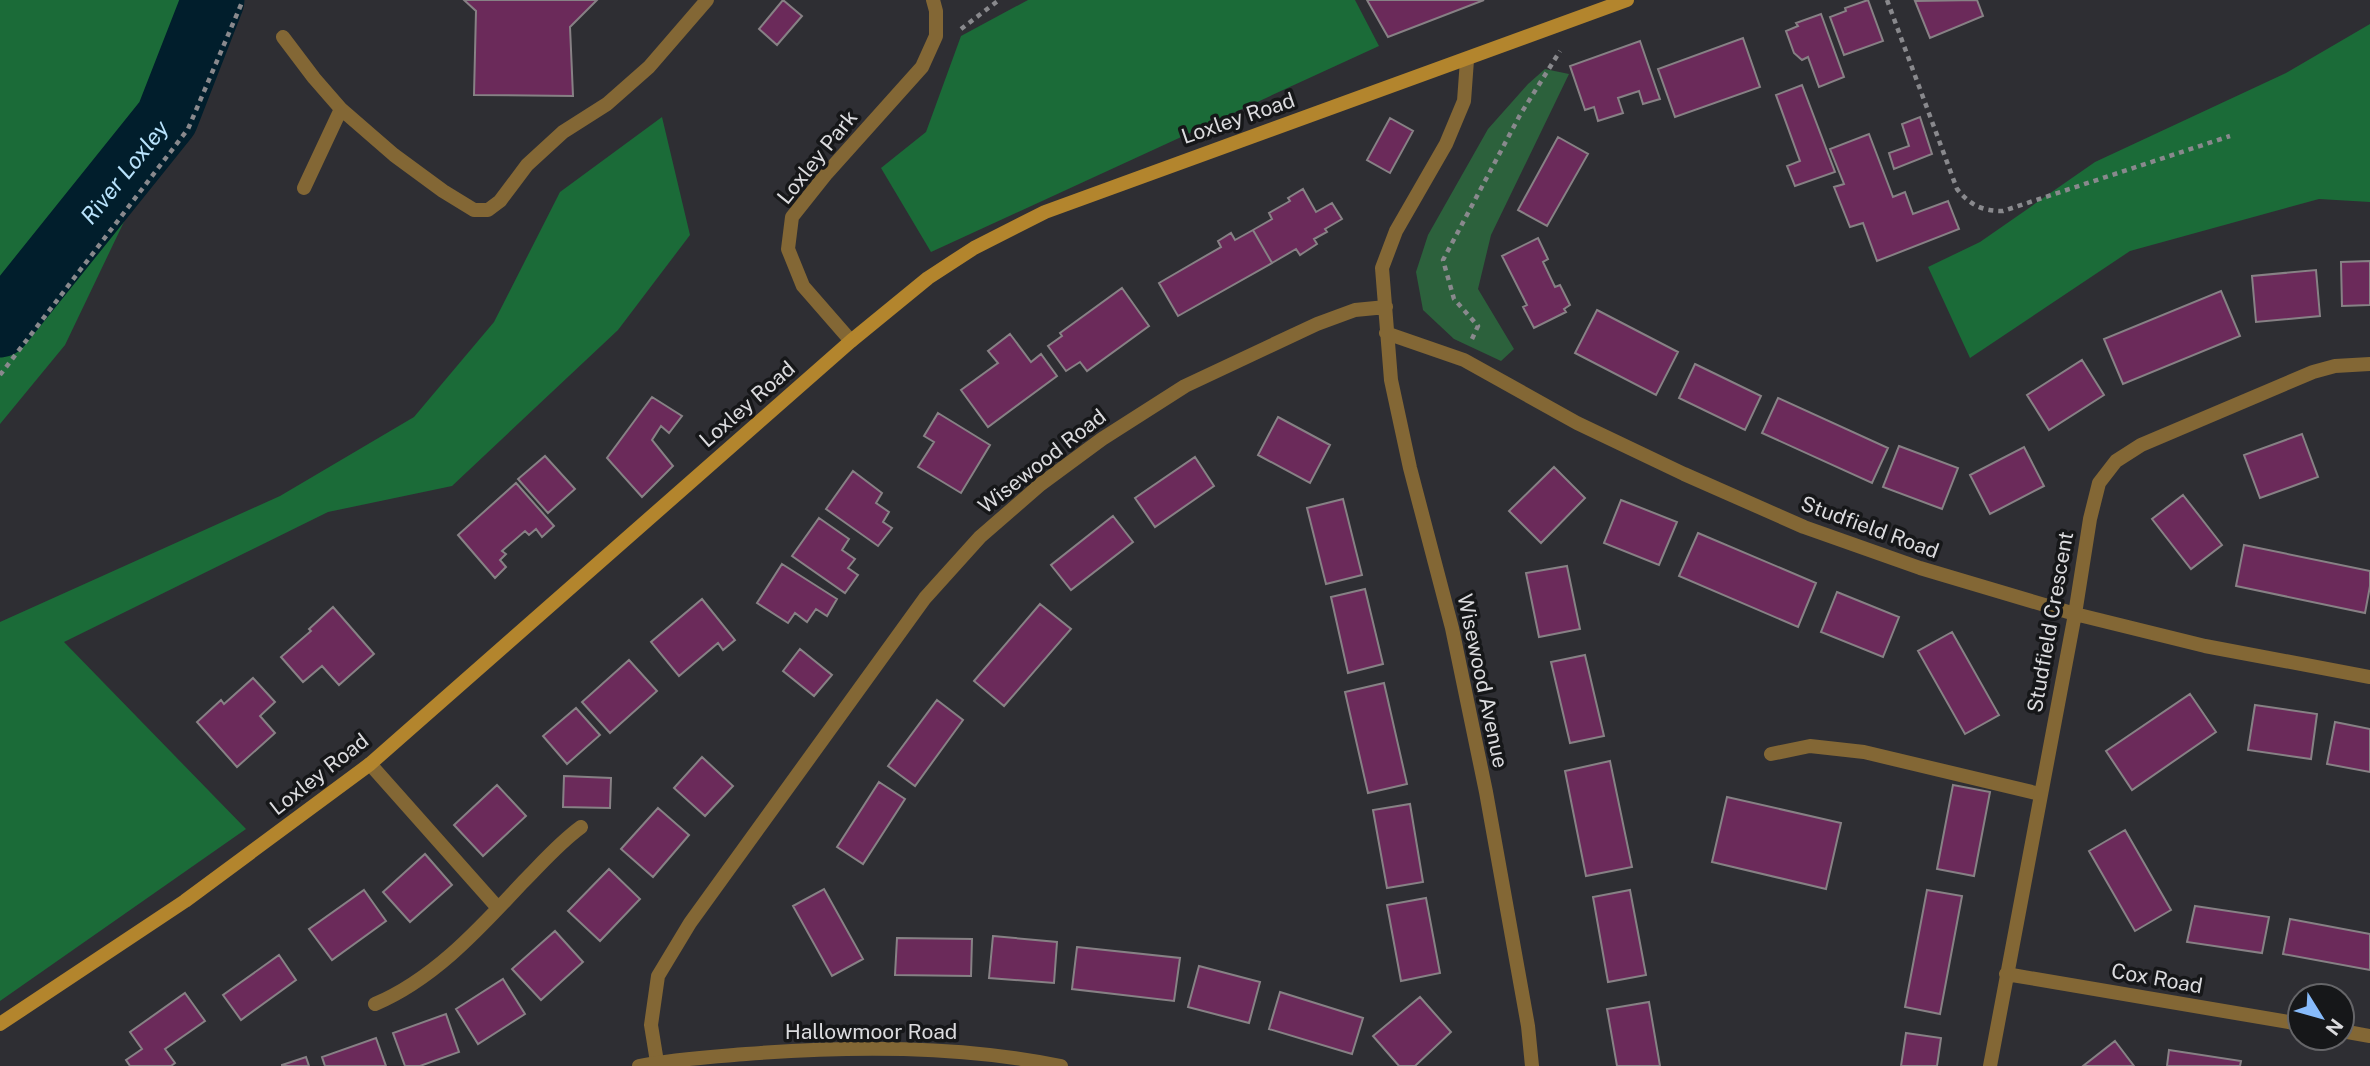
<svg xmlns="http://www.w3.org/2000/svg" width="2370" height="1066" font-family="'Public Sans',sans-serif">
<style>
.green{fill:#2c613c}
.forest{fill:#1b6b38}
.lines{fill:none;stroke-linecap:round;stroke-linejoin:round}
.river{stroke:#011e2c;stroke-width:63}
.building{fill:#6b2a5a;stroke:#878185;stroke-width:2}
.path{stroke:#89898d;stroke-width:4.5;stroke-dasharray:5 5;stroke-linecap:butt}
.service{stroke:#836735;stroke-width:14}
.minor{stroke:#836735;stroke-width:14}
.tertiary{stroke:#836735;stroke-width:14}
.secondary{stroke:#b3852d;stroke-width:14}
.labels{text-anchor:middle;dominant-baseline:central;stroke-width:7;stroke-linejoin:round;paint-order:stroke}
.street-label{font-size:21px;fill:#dbdbde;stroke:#161719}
.water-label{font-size:23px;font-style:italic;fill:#b8e2fb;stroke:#161719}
</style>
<rect width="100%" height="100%" fill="#2e2e33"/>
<path class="green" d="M1545 69 1569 74 1491 235 1478 289 1514 349 1501 361 1454 339 1423 310 1416 272 1428 235 1488 129 1528 84Z"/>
<path class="forest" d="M0 0H204L194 24 166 134 65 345 0 424Z
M1028 0H1355L1379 46 931 252 881 168 926 132 961 36Z
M2370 24V202L2319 199 2130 251 1970 358 1928 267 1980 242 2095 162 2286 73Z
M662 117 690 235 618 330 452 486 328 512 64 642 246 829 0 1001V622L280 496 414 417 494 322 560 192Z"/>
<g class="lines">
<path class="river" id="s1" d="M0 326 167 118 213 0"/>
</g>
<path class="building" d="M464 0H597L570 27 573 96 474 95 476 11Z
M783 0 802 16 777 45 759 29Z
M1367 0H1484L1388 37Z
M1868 0 1883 41 1844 55 1830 17 1846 11 1845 8Z
M1977 0 1983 16 1930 38 1915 1Z
M1821 14 1844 77 1819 87 1808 57 1802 60 1794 53 1786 31 1798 26 1796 23Z
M1743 38 1760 87 1675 117 1658 69Z
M1640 41 1660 99 1643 104 1639 91 1618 98 1623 113 1598 121 1594 107 1585 110 1570 66Z
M1802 85 1835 172 1795 186 1787 166 1800 161 1776 95Z
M1920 117 1932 154 1894 169 1889 153 1909 146 1902 124Z
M1390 118 1413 131 1390 173 1367 160Z
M1869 134 1893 197 1905 192 1913 214 1948 201 1959 229 1877 261 1863 223 1850 227 1834 187 1844 184 1830 149Z
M1558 137 1588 154 1547 226 1518 210Z
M1303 189 1316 212 1332 203 1342 219 1325 229 1327 232 1314 239 1317 244 1300 255 1296 249 1272 263 1253 230 1272 219 1269 213 1290 201 1288 198Z
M1253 230 1272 263 1178 316 1159 283 1221 247 1218 241 1231 233 1235 240Z
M1538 238 1548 259 1543 262 1555 287 1560 285 1570 305 1564 309 1566 312 1534 328 1523 307 1527 305 1502 256Z
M2370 261V305L2342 306 2341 262Z
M2316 270 2320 316 2256 322 2252 276Z
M1122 288 1149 326 1087 371 1080 362 1066 371 1048 346 1062 336 1060 333Z
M2221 291 2240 336 2123 384 2104 339Z
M1597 310 1678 352 1656 395 1575 353Z
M1010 334 1031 362 1041 354 1057 376 988 427 961 390 998 363 988 351Z
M2082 360 2104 395 2049 430 2027 395Z
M1695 364 1761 396 1745 430 1679 398Z
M652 397 682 416 669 433 661 426 652 440 673 466 642 497 607 458Z
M1778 398 1888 448 1872 483 1762 433Z
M938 413 990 445 961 493 918 467 934 442 924 436Z
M1278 417 1330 445 1310 483 1258 455Z
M2302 434 2318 477 2260 498 2244 455Z
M1899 446 1958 468 1942 509 1883 487Z
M2024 447 2044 486 1990 514 1970 475Z
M545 456 575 489 548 513 518 479Z
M1195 457 1214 486 1155 527 1135 498Z
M1554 467 1585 498 1541 543 1509 511Z
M853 471 882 493 876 503 889 512 883 522 892 528 878 546 826 509Z
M516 483 554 526 542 537 536 529 529 535 525 531 502 551 506 554 500 560 506 567 495 578 458 535Z
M2183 495 2222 545 2191 569 2152 519Z
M1343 499 1362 575 1326 584 1307 508Z
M1621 500 1677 522 1659 565 1604 543Z
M1113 516 1133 542 1071 590 1051 565Z
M819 518 849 539 842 550 855 559 848 568 858 575 845 593 792 556Z
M1698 533 1816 583 1798 627 1679 576Z
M2244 545 2370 571V586L2365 613 2236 586Z
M782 564 837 599 827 616 816 609 807 622 795 613 788 623 757 603Z
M1567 566 1580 629 1539 637 1526 573Z
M1365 589 1383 664 1348 673 1331 597Z
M1837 592 1899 617 1883 657 1821 632Z
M702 599 735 640 723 650 718 643 679 676 651 642Z
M1040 604 1071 629 1004 706 974 681Z
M333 607 374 654 339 685 322 666 303 682 281 657 311 631 309 629Z
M1952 632 1999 715 1965 734 1918 651Z
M800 649 832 675 814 696 783 671Z
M1585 655 1604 736 1570 743 1551 662Z
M629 660 657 691 610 733 582 702Z
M253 678 275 702 260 716 275 733 237 767 197 722 221 700 224 704Z
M1384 683 1407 784 1368 793 1345 692Z
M2190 694 2216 732 2132 790 2106 751Z
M937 700 963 720 915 786 888 766Z
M2255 705 2317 714 2311 759 2248 750Z
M576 708 600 735 567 764 543 736Z
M2335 722 2370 729V772L2327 764Z
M702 757 733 786 705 816 674 788Z
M1610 761 1632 867 1586 876 1565 771Z
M564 776 611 778 610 808 563 807Z
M879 782 905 799 863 864 837 847Z
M497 785 526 816 483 856 454 825Z
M1953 785 1990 792 1974 876 1937 869Z
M1727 797 1841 823 1826 889 1712 862Z
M1410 804 1423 882 1387 888 1373 810Z
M658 808 689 835 653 877 621 849Z
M2125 830 2171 910 2135 931 2089 851Z
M425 854 452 885 410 922 383 892Z
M609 869 640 899 600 941 568 911Z
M824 889 863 959 832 976 793 906Z
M364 890 386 921 332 960 309 929Z
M1630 890 1646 975 1608 982 1593 897Z
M1927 890 1962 896 1940 1014 1905 1007Z
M1426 898 1440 973 1401 981 1387 905Z
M2195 906 2269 917 2262 953 2187 942Z
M2290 919 2370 934V970L2283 954Z
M555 931 583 962 541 1000 512 969Z
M993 936 1057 942 1054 983 989 978Z
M897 938 972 939 971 976 895 975Z
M1077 947 1180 958 1174 1001 1072 989Z
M279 955 296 980 241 1020 223 995Z
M1199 966 1260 982 1249 1023 1188 1007Z
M503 979 525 1014 478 1044 456 1009Z
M1280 992 1363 1018 1352 1054 1269 1029Z
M185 993 205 1021 165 1049 175 1063 171 1066H130L126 1060 142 1049 130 1032Z
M1420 997 1451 1032 1415 1066H1399L1373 1036Z
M1649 1002 1660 1066H1617L1607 1009Z
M446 1014 459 1052 420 1066H405L393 1033Z
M1906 1033 1941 1038 1937 1066H1901Z
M376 1038 386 1066H325L322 1057Z
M2115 1041 2134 1066H2083Z
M2169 1050 2241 1061 2240 1066H2167Z
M306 1057 309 1066H282V1065Z"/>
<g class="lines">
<path class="path" d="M1887 0 1957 189C1970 205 1982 211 2003 211L2230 136
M961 29 999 0
M1472 339 1478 326 1454 299 1443 260 1520 115 1560 51
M0 375 188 129 243 0"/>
<path class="service" d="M283 37 314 78 341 109 394 155 443 191 474 210H488L500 201 527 165 563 132 607 104 649 67 707 0
M304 188 341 109
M851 341 803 286 788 249 792 217 827 173 922 67 936 36V11L933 0
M1771 754 1810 746 1864 752 2040 794
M370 764 498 908
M375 1004C434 979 479 929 523 882 542 863 559 843 581 827"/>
<path class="minor" d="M1467 60 1464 101 1446 144 1396 231 1382 268 1391 380 1410 468 1452 628 1486 792 1528 1026 1532 1066
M1386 333 1464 360 1577 423 1684 474 1804 527 1920 568 2075 614 2205 646 2370 677
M2006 974 2300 1024
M2342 1031 2370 1036
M657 1062 651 1025 658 976 690 923 925 598 980 537 1041 484 1102 439 1185 386 1317 324 1355 310 1386 307
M1990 1066 2075 614 2090 519 2099 483 2116 461 2141 445 2313 372 2335 366 2370 364"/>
<path class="tertiary" d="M639 1066C674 1059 710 1057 746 1054 850 1046 958 1045 1061 1066"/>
<path class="secondary" d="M0 1024 185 901 370 764 851 341 928 278 974 248 1045 212 1627 0"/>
</g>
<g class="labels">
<g class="street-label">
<text transform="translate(1238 118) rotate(-19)">Loxley Road</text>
<text transform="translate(817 157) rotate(-51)">Loxley Park</text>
<text transform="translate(747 404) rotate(-41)">Loxley Road</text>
<text transform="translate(1042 461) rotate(-38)">Wisewood Road</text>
<text transform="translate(1870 527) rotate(20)">Studfield Road</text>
<text transform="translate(2050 622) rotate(-80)">Studfield Crescent</text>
<text transform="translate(1483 681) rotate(78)">Wisewood Avenue</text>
<text transform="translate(319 774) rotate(-38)">Loxley Road</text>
<text transform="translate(2157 978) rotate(10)">Cox Road</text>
<text x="871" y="1031">Hallowmoor Road</text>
</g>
<g class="water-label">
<text stroke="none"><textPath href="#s1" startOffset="198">River Loxley</textPath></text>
</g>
</g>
<g transform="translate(2321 1017) rotate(127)"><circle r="33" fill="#161719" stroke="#656568" stroke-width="2"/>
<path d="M0-5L12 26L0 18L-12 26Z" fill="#87bbfb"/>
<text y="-10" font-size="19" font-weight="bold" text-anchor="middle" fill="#dbdbde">N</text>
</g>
</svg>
